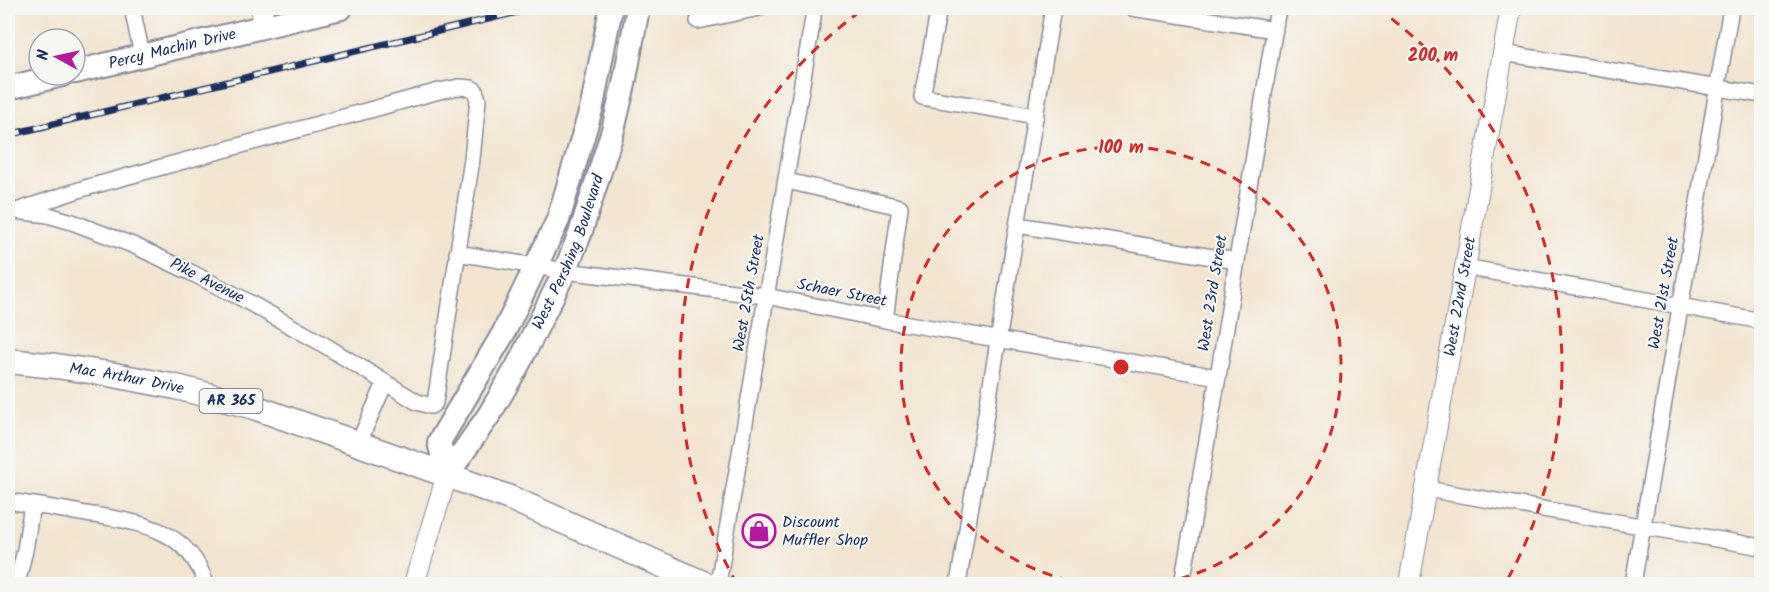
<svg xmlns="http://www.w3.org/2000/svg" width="1769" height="592" font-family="Kalam,sans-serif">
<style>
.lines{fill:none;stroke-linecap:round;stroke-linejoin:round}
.minor-casing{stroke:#878a97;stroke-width:18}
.tertiary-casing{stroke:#878a97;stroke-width:22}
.secondary-casing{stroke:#878a97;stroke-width:26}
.primary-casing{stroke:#878a97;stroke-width:27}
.minor{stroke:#fff;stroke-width:15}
.tertiary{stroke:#fff;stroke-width:20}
.secondary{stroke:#fff;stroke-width:22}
.primary{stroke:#fff;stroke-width:24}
.rail-casing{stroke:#1b2f5e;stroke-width:7}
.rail{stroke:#f6f6f2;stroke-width:4.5;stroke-dasharray:14;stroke-linecap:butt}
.ring{fill:none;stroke:#d62828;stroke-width:3;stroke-dasharray:10 8}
.labels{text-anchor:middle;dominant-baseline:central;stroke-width:4.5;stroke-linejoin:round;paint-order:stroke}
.shield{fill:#f6f6f2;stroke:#5d6b8a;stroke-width:1.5}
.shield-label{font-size:15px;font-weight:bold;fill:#1b2f5e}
.street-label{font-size:16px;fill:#1b2f5e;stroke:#f6f6f2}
.poi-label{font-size:16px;fill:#1b2f5e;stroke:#f6f6f2;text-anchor:start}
.centre{fill:#d62828;stroke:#f6f6f2;stroke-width:3}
.ring-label{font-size:18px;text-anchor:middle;font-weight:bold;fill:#d62828;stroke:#f6f6f2;stroke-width:4.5;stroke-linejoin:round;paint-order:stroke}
</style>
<rect width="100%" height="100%" fill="#f6f6f2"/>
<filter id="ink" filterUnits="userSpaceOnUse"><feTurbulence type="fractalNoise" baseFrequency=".0167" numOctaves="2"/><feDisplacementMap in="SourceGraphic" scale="12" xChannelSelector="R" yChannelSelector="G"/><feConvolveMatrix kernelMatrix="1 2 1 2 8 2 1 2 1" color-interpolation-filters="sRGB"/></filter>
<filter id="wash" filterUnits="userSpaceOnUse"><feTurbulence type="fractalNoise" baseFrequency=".008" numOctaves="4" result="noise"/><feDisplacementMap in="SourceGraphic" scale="24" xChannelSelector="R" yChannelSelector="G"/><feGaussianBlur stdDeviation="1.35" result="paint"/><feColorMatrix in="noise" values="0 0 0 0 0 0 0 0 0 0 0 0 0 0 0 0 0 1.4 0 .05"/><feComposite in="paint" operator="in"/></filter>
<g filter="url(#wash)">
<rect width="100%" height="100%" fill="#f3e5d0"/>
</g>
<g filter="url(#ink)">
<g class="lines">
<g class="minor-casing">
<path id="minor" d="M132 8 142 55
M939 8 922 97 1036 116
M1132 8 1275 30
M698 21 759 8
M1503 53 1762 95
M787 181 900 207 885 320
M8 212 16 211 85 188 439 91 459 87 471 88 475 90 478 100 472 159 435 403 431 406 417 402 321 343 241 298 192 273 135 246 72 222 48 215 16 211
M1018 225 1237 261
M457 253 565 271 766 296 885 320 1218 377
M1465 267 1762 321
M358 444 385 383
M1426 489 1762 547
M8 501C34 505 60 509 86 514 137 522 188 527 206 584
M17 584 25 550 32 505
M718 584 813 18V8
M958 584 1053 8
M1182 584 1218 377 1278 8
M1633 584 1731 8"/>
</g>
<g class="tertiary-casing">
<g id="tertiary">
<path d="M260 28 263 8"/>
<path d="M414 584 447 475"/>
<path id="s1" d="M1409 584 1511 8"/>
</g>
</g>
<g class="secondary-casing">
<g id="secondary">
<path id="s2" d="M75 72 341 8"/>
<path d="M8 88 62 75"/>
<path id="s3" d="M447 475 489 415 517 367 565 271 580 234 613 130 624 84 638 8"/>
<path d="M447 475 439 442 503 334 558 220 592 106 611 8"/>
</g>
</g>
<g class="primary-casing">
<g id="primary">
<path id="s4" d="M8 361 56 366 109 374 176 387 251 406 447 475 510 498 705 584"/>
</g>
</g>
<use href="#minor" class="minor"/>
<use href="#tertiary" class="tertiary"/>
<use href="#secondary" class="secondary"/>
<use href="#primary" class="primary"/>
<g class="rail-casing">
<path id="rail" d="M8 135 534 8"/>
</g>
<use href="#rail" class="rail"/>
</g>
</g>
<g class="ring">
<path d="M1087 584A220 220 0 1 1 1155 584"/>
<path d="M737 584A441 441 0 0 1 865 8M1377 8A441 441 0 0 1 1505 584"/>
</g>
<defs>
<g id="shop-ring" transform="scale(1.725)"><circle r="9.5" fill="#f6f6f2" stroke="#b5179e" stroke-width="1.5"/><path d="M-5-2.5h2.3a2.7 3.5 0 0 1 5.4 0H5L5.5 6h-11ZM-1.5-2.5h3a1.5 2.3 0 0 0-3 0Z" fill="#b5179e"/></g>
</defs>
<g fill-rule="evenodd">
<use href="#shop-ring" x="759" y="531"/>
</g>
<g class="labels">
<rect class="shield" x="199.5" y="389" width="63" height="24" rx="4.5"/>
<g class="shield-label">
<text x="231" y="401">AR 365</text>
</g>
<g class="street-label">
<text stroke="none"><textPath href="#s2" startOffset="100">Percy Machin Drive</textPath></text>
<text stroke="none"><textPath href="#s3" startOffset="255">West Pershing Boulevard</textPath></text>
<text transform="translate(207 281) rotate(27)">Pike Avenue</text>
<text transform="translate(749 293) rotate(-80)">West 25th Street</text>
<text transform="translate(842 293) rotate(11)">Schaer Street</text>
<text transform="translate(1213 293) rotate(-81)">West 23rd Street</text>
<text transform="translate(1664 293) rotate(-80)">West 21st Street</text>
<text stroke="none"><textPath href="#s1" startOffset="292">West 22nd Street</textPath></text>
<text stroke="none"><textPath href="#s4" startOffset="120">Mac Arthur Drive</textPath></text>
</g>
<g class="poi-label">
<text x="782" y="522">Discount<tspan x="782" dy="18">Muffler Shop</tspan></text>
</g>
</g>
<circle cx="1121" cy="367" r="9" class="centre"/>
<g class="ring-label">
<text x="1433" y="61">200 m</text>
<text x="1121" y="153">100 m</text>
</g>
<rect width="1769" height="592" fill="none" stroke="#f6f6f2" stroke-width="30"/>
<g transform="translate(57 57) rotate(278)"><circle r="28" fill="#f6f6f2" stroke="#9ea6b7" stroke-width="1.5"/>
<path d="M0-4.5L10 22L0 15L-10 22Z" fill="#b5179e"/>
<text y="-9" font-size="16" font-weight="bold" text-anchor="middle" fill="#1b2f5e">N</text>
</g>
</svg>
